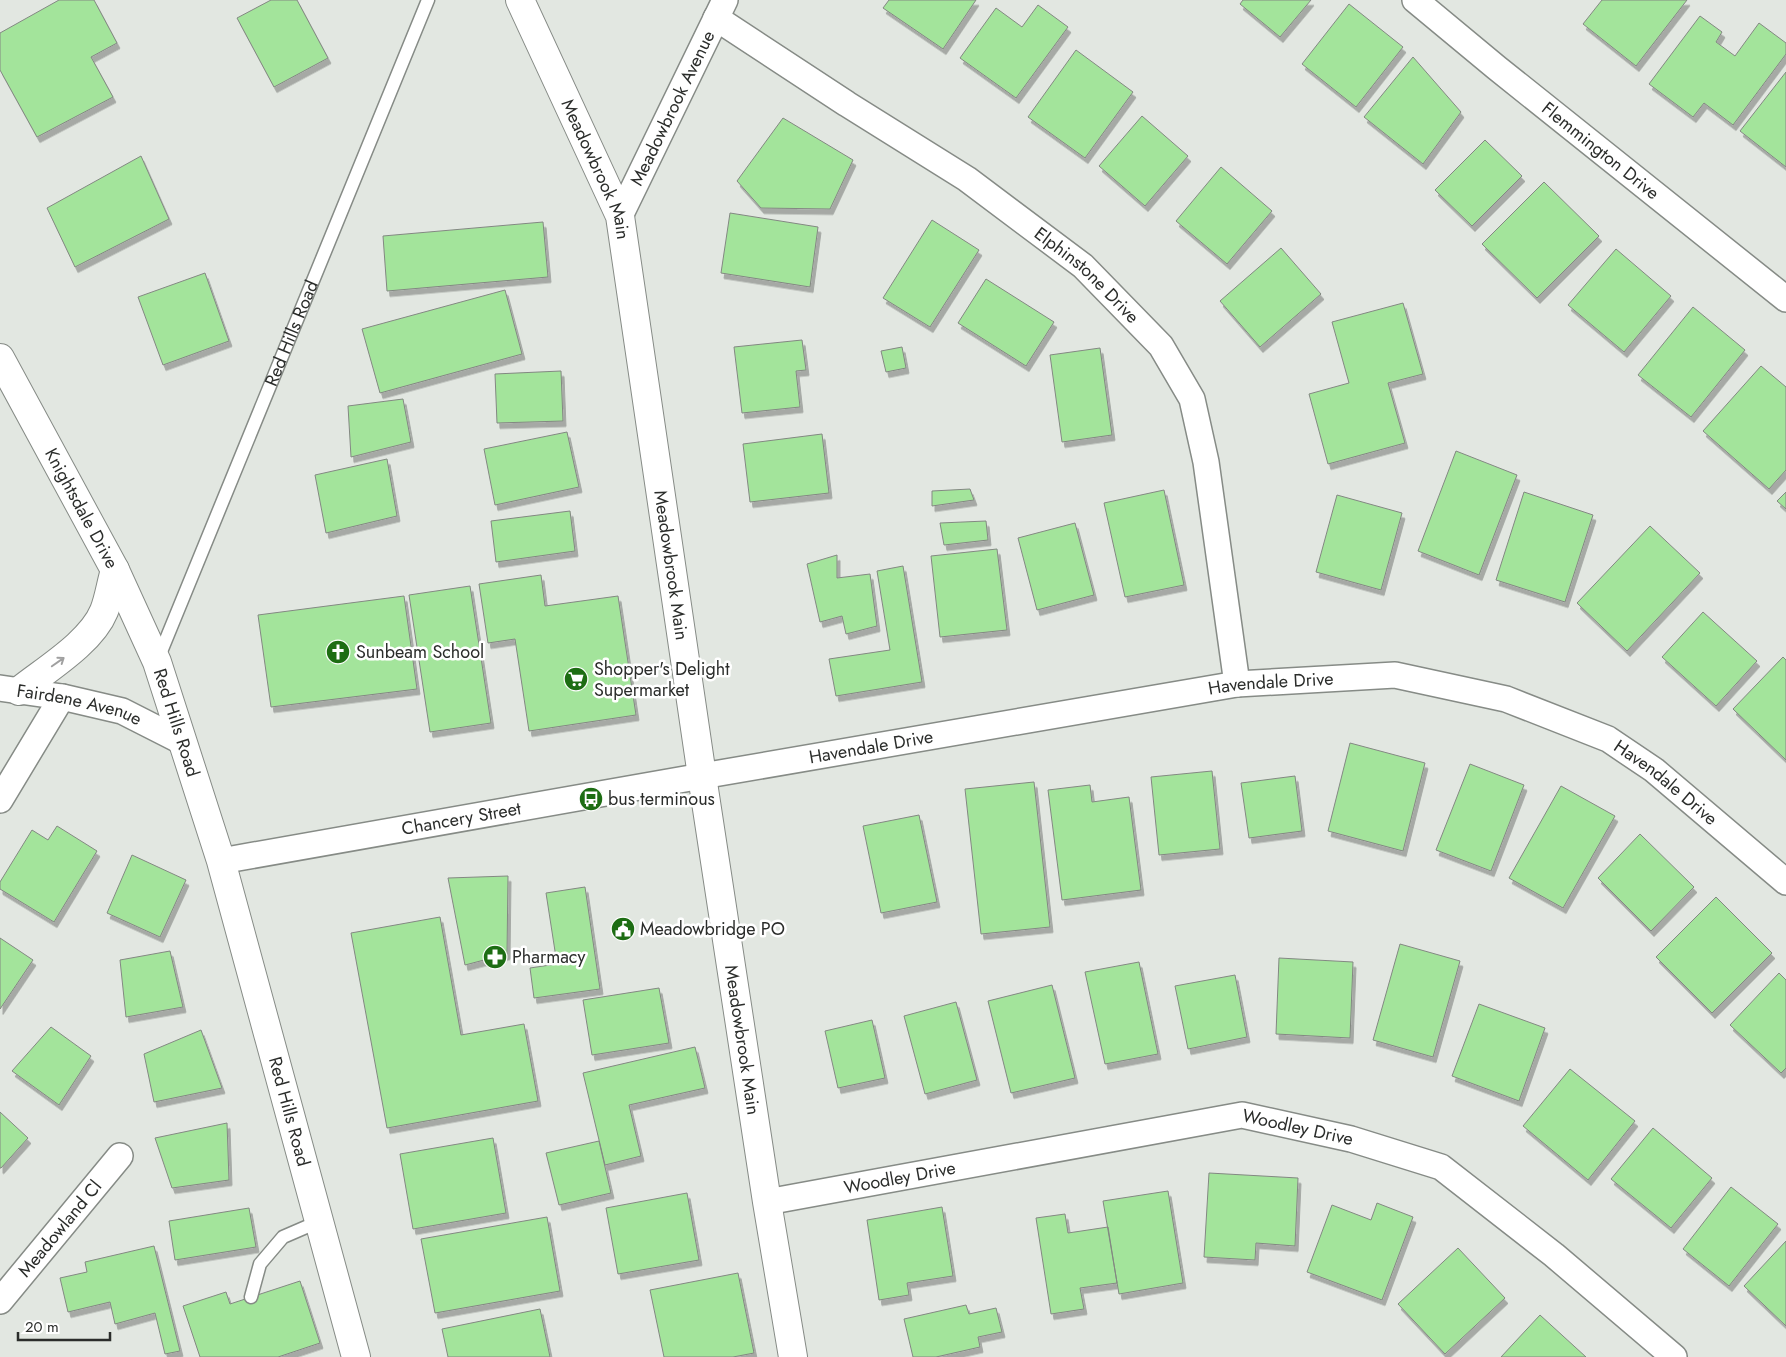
<svg xmlns="http://www.w3.org/2000/svg" width="1786" height="1357" font-family="Jost,sans-serif">
<style>
.building{fill:#a3e49b;stroke:#838882;filter:url(#shadow)}
.lines{fill:none;stroke-linecap:round;stroke-linejoin:round}
.lane-casing{stroke:#868b86;stroke-width:15}
.street-casing{stroke:#868b86;stroke-width:28}
.secondary-casing{stroke:#868b86;stroke-width:30}
.lane{stroke:#fff;stroke-width:12}
.street{stroke:#fff;stroke-width:25}
.secondary{stroke:#fff;stroke-width:28}
.oneway{stroke:#a0a0a0}
.labels{text-anchor:middle;dominant-baseline:central;stroke-width:5;stroke-linejoin:round;paint-order:stroke}
.street-label{font-size:18px;fill:#2b2d2b;stroke:#fff}
.poi-label{font-size:18px;fill:#2b2d2b;stroke:#fff;text-anchor:start}
</style>
<defs>
<filter id="shadow"><feDropShadow dx="3" dy="5.5" stdDeviation="0" flood-color="#0004"/></filter>
</defs>
<rect width="100%" height="100%" fill="#e2e7e1"/>
<path class="building" d="M59 0H94L117 43 91 57 113 97 37 137 0 70V33Z
M271 0H297L328 58 274 87 237 18Z
M889 0H976L943 49 883 8Z
M1243 0H1311L1280 37 1240 4Z
M1602 0H1687L1636 66 1583 24Z
M1349 4 1403 47 1356 107 1302 64Z
M1038 5 1068 27 1016 98 960 58 996 8 1022 27Z
M1700 16 1722 32 1716 42 1735 56 1759 23 1786 43V54L1733 125 1704 103 1693 117 1649 84Z
M1076 50 1133 92 1085 158 1028 117Z
M1413 57 1461 112 1423 164 1364 117Z
M1786 72V167L1740 131Z
M1142 116 1188 156 1145 206 1099 166Z
M783 118 853 160 830 209 761 208 737 181Z
M1485 140 1522 176 1472 226 1435 190Z
M141 156 169 219 75 267 47 208Z
M1221 167 1272 211 1227 264 1176 221Z
M1544 182 1599 236 1537 298 1482 244Z
M730 213 818 227 810 287 721 273Z
M932 220 979 250 930 327 883 298Z
M543 222 548 277 387 291 383 236Z
M1281 248 1321 294 1260 347 1220 301Z
M1616 249 1671 296 1624 352 1568 305Z
M205 273 229 341 163 365 138 297Z
M986 279 1054 322 1026 366 958 323Z
M505 290 522 354 380 393 362 329Z
M1403 303 1423 374 1388 383 1405 443 1328 464 1309 394 1349 383 1332 322Z
M1693 307 1745 350 1691 417 1638 375Z
M802 340 806 370 796 371 800 407 742 413 734 347Z
M902 347 906 368 886 372 881 351Z
M1100 348 1112 435 1062 442 1050 355Z
M1761 366 1786 387V470L1769 489 1703 431Z
M561 371 563 421 497 423 495 374Z
M403 399 411 442 351 457 348 406Z
M567 432 579 487 495 505 484 449Z
M822 434 829 493 750 502 743 444Z
M1456 451 1517 475 1479 575 1418 551Z
M387 459 397 516 326 533 315 475Z
M970 489 974 500 932 506V491Z
M1164 490 1184 585 1125 597 1104 503Z
M1524 492 1593 515 1565 602 1496 580Z
M1786 492V509L1777 501Z
M1337 495 1402 513 1381 590 1316 572Z
M570 511 575 551 496 562 491 521Z
M986 521 988 540 944 545 940 523Z
M1075 523 1094 595 1037 610 1018 538Z
M1650 526 1700 573 1627 651 1577 603Z
M997 549 1007 630 940 637 931 556Z
M837 555V578L870 574 877 626 846 634 842 616 820 622 807 564Z
M903 566 922 682 836 696 829 659 890 650 877 571Z
M541 575 545 606 618 596 636 715 529 731 515 639 488 643 479 584Z
M470 586 491 723 430 732 409 595Z
M404 596 417 689 271 707 258 615Z
M1703 612 1757 661 1716 706 1662 657Z
M1783 657 1786 660V760L1733 709Z
M1350 743 1425 763 1403 851 1328 831Z
M1470 764 1524 785 1491 871 1436 850Z
M1212 771 1220 849 1159 855 1151 777Z
M1295 776 1302 831 1249 838 1241 783Z
M1034 782 1050 927 981 934 965 789Z
M1090 785 1092 802 1129 797 1141 890 1062 900 1048 790Z
M1561 786 1615 816 1563 908 1509 878Z
M919 815 937 902 881 913 863 826Z
M57 826 97 851 54 922 0 889V882L32 830 48 840Z
M1640 834 1694 887 1651 931 1598 878Z
M132 855 186 880 160 937 107 913Z
M508 876 507 954 465 965 448 878Z
M585 887 600 989 534 998 530 968 557 964 546 893Z
M1716 897 1772 953 1712 1013 1656 957Z
M440 917 461 1035 524 1024 538 1101 387 1128 351 933Z
M0 938 33 960 0 1009Z
M1400 944 1460 961 1433 1057 1373 1040Z
M170 951 183 1007 126 1017 120 960Z
M1279 958 1353 962 1350 1038 1276 1034Z
M1139 962 1158 1054 1105 1064 1085 972Z
M1779 973 1786 980V1068L1781 1073 1730 1025Z
M1235 975 1247 1037 1188 1049 1175 986Z
M1052 985 1075 1078 1011 1093 988 1001Z
M659 988 669 1043 592 1055 583 1000Z
M956 1002 977 1080 925 1094 904 1016Z
M1479 1004 1545 1028 1519 1101 1452 1076Z
M872 1020 885 1078 838 1088 825 1031Z
M51 1027 91 1056 59 1105 12 1071Z
M201 1030 222 1088 154 1102 144 1054Z
M695 1047 705 1088 629 1105 641 1156 605 1165 583 1073Z
M1570 1069 1635 1121 1588 1180 1523 1126Z
M0 1112 28 1138 1 1168H0Z
M227 1123 229 1180 172 1188 155 1138Z
M1653 1128 1712 1178 1671 1228 1611 1179Z
M493 1138 506 1213 413 1229 400 1154Z
M599 1141 611 1193 559 1205 546 1153Z
M1209 1173 1298 1178 1295 1246 1256 1243 1255 1260 1204 1257Z
M1731 1187 1778 1224 1729 1286 1683 1249Z
M1168 1191 1183 1283 1119 1294 1103 1201Z
M687 1193 699 1260 618 1274 606 1208Z
M1377 1203 1413 1217 1382 1300 1307 1272 1332 1205 1371 1220Z
M942 1207 953 1276 907 1283 909 1295 879 1300 867 1220Z
M249 1208 256 1247 175 1260 169 1221Z
M1065 1214 1068 1233 1108 1227 1117 1283 1080 1288 1084 1309 1051 1314 1036 1218Z
M547 1217 560 1291 435 1313 421 1239Z
M1786 1241V1326L1744 1286Z
M154 1246 180 1351 165 1354 155 1313 115 1324 110 1302 68 1312 60 1278 87 1272 85 1262Z
M1458 1248 1505 1298 1445 1354 1398 1304Z
M738 1273 754 1353 733 1357H664L650 1290Z
M300 1281 320 1343 278 1357H200L183 1306 226 1292 230 1304Z
M966 1305 969 1314 996 1308 1002 1332 978 1337 980 1347 936 1357H913L904 1319Z
M540 1309 550 1357H448L442 1329Z
M1540 1315 1586 1357H1501Z"/>
<g class="lines">
<g class="lane-casing">
<g id="lane">
<path id="s1" d="M158 659 428 0"/>
<path d="M251 1297 260 1264 283 1237 320 1221"/>
</g>
</g>
<g class="street-casing">
<g id="street">
<path id="s2" d="M1415 0 1497 68 1786 299"/>
<path id="s3" d="M716 18 847 104 967 179 1083 266 1161 346 1192 399 1206 462 1237 684"/>
<path id="s4" d="M620 216 725 0"/>
<path id="s5" d="M0 688 62 697 122 711 183 742"/>
<path d="M0 800 62 697"/>
<path id="s6" d="M221 861 702 776 1237 684 1395 675 1506 699 1608 739 1654 770 1786 882"/>
<path id="s7" d="M767 1202 1242 1115 1351 1139 1441 1167 1554 1255 1674 1357"/>
<path id="s8" d="M0 1301 120 1156"/>
</g>
</g>
<g class="secondary-casing">
<g id="secondary">
<path id="s9" d="M520 0 620 216 702 776 767 1202 793 1357"/>
<path id="s10" d="M0 358 115 570 157 662 221 861 356 1357"/>
<path d="M19 691C45 670 91 643 104 611 109 599 111 583 115 570"/>
</g>
</g>
<use href="#lane" class="lane"/>
<use href="#street" class="street"/>
<use href="#secondary" class="secondary"/>
</g>
<defs><path id="oneway-shaft" d="M-6 0H5M1.5-3L5.5 0L1.5 3" fill="none" stroke-width="1.6" stroke-linecap="round" stroke-linejoin="round" transform="scale(1.25)"/></defs>
<use class="oneway" href="#oneway-shaft" transform="translate(58 662) rotate(-35)"/>
<defs>
<g id="church-disc" transform="scale(1.25)"><circle r="9.5" fill="#1d6d13" stroke="#fff"/><path d="M-1.2-6h2.4v3.5h3.3v2.4h-3.3V6h-2.4V-.1h-3.3v-2.4h3.3Z" fill="#fff"/></g>
<g id="supermarket-disc" transform="scale(1.25)"><circle r="9.5" fill="#1d6d13" stroke="#fff"/><path d="M-6-5.5h2.5l.6 2H6L4.5 2H-2.5L-4.4-4H-6ZM-1.5 3.2a1.3 1.3 0 1 0 .1 0ZM3 3.2a1.3 1.3 0 1 0 .1 0Z" fill="#fff"/></g>
<g id="bus-disc" transform="scale(1.25)"><circle r="9.5" fill="#1d6d13" stroke="#fff"/><path d="M-5-6H5V4H4V6H2V4H-2V6H-4V4H-5ZM-3.5-4V0h7V-4ZM-3.5 1.2v1.5H-2V1.2ZM2 1.2v1.5H3.5V1.2Z" fill="#fff"/></g>
<g id="civic-disc" transform="scale(1.25)"><circle r="9.5" fill="#1d6d13" stroke="#fff"/><path d="M-.6-6.5H3V-4.5H.6V-3L4-1V1h2V6H-6V1h2V-1L-.6-3ZM-1.2 2.5V6h2.4V2.5Z" fill="#fff"/></g>
<g id="pharmacy-disc" transform="scale(1.25)"><circle r="9.5" fill="#1d6d13" stroke="#fff"/><path d="M-2-6h4v4h4v4h-4v4h-4v-4h-4v-4h4Z" fill="#fff"/></g>
</defs>
<g fill-rule="evenodd">
<use href="#church-disc" x="338" y="652"/>
<use href="#supermarket-disc" x="576" y="679"/>
<use href="#bus-disc" x="591" y="799"/>
<use href="#civic-disc" x="623" y="929"/>
<use href="#pharmacy-disc" x="495" y="957"/>
</g>
<g class="labels">
<g class="street-label">
<text stroke="none"><textPath href="#s4" startOffset="120">Meadowbrook Avenue</textPath></text>
<text stroke="none"><textPath href="#s2" startOffset="239">Flemmington Drive</textPath></text>
<text stroke="none"><textPath href="#s9" startOffset="186">Meadowbrook Main</textPath></text>
<text stroke="none"><textPath href="#s3" startOffset="452">Elphinstone Drive</textPath></text>
<text stroke="none"><textPath href="#s1" startOffset="352">Red Hills Road</textPath></text>
<text stroke="none"><textPath href="#s10" startOffset="171">Knightsdale Drive</textPath></text>
<text stroke="none"><textPath href="#s9" startOffset="591">Meadowbrook Main</textPath></text>
<text stroke="none"><textPath href="#s6" startOffset="1065">Havendale Drive</textPath></text>
<text stroke="none"><textPath href="#s5" startOffset="81">Fairdene Avenue</textPath></text>
<text stroke="none"><textPath href="#s10" startOffset="406">Red Hills Road</textPath></text>
<text stroke="none"><textPath href="#s6" startOffset="660">Havendale Drive</textPath></text>
<text stroke="none"><textPath href="#s6" startOffset="1485">Havendale Drive</textPath></text>
<text stroke="none"><textPath href="#s6" startOffset="244">Chancery Street</textPath></text>
<text stroke="none"><textPath href="#s9" startOffset="1071">Meadowbrook Main</textPath></text>
<text stroke="none"><textPath href="#s10" startOffset="811">Red Hills Road</textPath></text>
<text stroke="none"><textPath href="#s7" startOffset="540">Woodley Drive</textPath></text>
<text stroke="none"><textPath href="#s7" startOffset="135">Woodley Drive</textPath></text>
<text stroke="none"><textPath href="#s8" startOffset="94">Meadowland Cl</textPath></text>
</g>
<g class="poi-label">
<text x="356" y="652">Sunbeam School</text>
<text x="594" y="669">Shopper's Delight<tspan x="594" dy="21">Supermarket</tspan></text>
<text x="608" y="799">bus terminous</text>
<text x="640" y="929">Meadowbridge PO</text>
<text x="512" y="957">Pharmacy</text>
</g>
</g>
<path d="M18 1332v8h92v-8" fill="none" stroke="#2b2d2b" stroke-width="2.5"/>
<text x="25" y="1332" font-size="15" fill="#2b2d2b" stroke="#ffffff" stroke-width="4" paint-order="stroke">20 m</text>
</svg>
